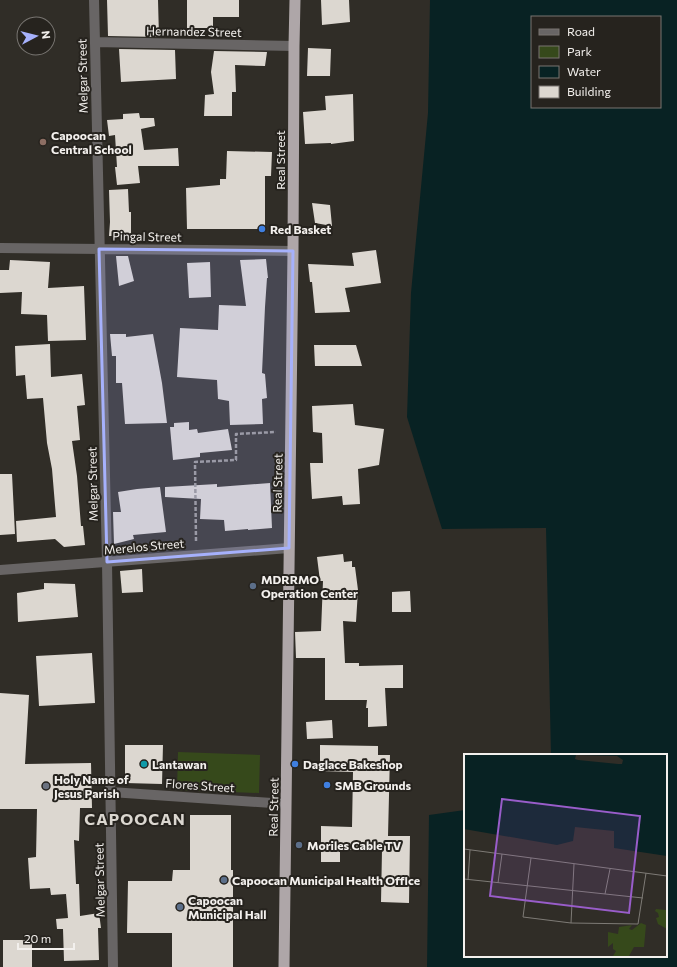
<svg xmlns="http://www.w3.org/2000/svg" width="677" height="967" font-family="Commissioner,sans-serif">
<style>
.green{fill:#36491b}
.water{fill:#082223;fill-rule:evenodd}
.building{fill:#dcd7d0}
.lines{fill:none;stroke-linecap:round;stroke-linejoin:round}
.path{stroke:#989591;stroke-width:2.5;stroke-dasharray:4 2;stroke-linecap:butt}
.minor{stroke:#686565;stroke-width:10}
.trunk{stroke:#aea6a8;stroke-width:11}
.marked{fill:#a6b1fc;fill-opacity:0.2;stroke:#a6b1fc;stroke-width:3;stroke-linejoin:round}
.education-dot{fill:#8d6e63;stroke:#26231e;stroke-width:1.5}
.shop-dot{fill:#3f7fe0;stroke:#26231e;stroke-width:1.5}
.service-dot{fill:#5c6f8a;stroke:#26231e;stroke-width:1.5}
.culture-dot{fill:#0f9aa8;stroke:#26231e;stroke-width:1.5}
.worship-dot{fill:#6b7280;stroke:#26231e;stroke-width:1.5}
.labels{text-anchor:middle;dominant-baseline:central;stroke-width:4;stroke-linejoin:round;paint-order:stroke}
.street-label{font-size:12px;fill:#f3f0ed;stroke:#26231e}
.poi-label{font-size:12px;font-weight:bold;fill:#f3f0ed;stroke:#26231e;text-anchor:start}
.district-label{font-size:16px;font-weight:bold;letter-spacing:1px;fill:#dbd7d0;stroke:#26231e}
.inset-road{fill:none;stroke:#7e7b76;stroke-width:1}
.view{fill:#995dca;fill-opacity:0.15;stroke:#995dca;stroke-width:2}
.inset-edge{fill:none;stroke:#f3f0ed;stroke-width:2}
</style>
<rect width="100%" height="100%" fill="#302d27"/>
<path class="green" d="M178 752 260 755 259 793 177 790Z"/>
<path class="water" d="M430 0H677V967H427L429 815 465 810V956H666V755H551L546 528 442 529 407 417 411 293 428 113ZM532 17H660V107H532Z"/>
<path class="building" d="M107 0H158L159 37 108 36Z
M187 0H239V17H213V28H187Z
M321 0H349L350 22 322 25Z
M308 48 331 49 330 76H307Z
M119 49 175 50 176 79 121 82Z
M214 51 267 52 265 66 235 65 236 92H232V116H204L205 95 214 94 211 72Z
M353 94 354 141 331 144V143L305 144 303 112 326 110 325 96Z
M139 113 140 118H154L155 126 141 129 144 150 178 148 179 166H138L140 183 117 185 115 167H117L115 135 109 136 107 120 123 119V114Z
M227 151 272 152 271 176H265V229H187L186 188 220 185V179H226Z
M128 189 129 212H131V236H109L110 222 109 190Z
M312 203 330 205 332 226 315 223Z
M376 250 381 283 345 288 350 312 315 313 312 282H310L308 264 354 266 352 253Z
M116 256H128L134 281 119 286Z
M266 259 268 278H267L265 307 262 373 265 374 267 398 262 399 263 424 230 425 229 401 218 399 217 380 177 377 180 328 218 330 219 305 246 306 240 260Z
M10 260 50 262 48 288 84 286 86 340 48 341 47 315 21 314 22 292 0 293V270H9Z
M210 262 211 297 189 298 187 263Z
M110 334H126V337L153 334 162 383 167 423 125 424 122 383H116V356H112Z
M50 344 51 377 82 374 85 405 77 406 80 440 72 441 77 476 81 526H83L85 545 64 547 55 539 17 542 16 521 56 517 52 469 47 443 43 398 27 399 25 375 16 376 15 346Z
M314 345H356L362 366H315Z
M353 404 355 425 384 429 379 465 358 469 360 504 343 505 342 496 312 499 310 463H323L322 433 313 432 312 406Z
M189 422V430L197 429 198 433 228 429 232 450 200 453V457L173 460 170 427H174V423Z
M0 474H12L15 534 0 535Z
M270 483 272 528 248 530V529L225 531 224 520 200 519 201 499 165 497V487L217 484V487Z
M160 487 166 532 133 535 134 539 114 544 113 512H121L118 492 137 489Z
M343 554 344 562 352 561V567H355L358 590 356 622 343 621 345 663H359V666L403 665V688H385L387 726 368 727V708H366L367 700H325V658H296L295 632 321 631 323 581H320L317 557Z
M142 569 143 592 122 593 120 571Z
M44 583 75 584 78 617 18 622 17 593 44 589Z
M410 591 411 612H392V592Z
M92 653 95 703 39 706 36 656Z
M0 693 29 695 25 764 91 763 92 808H80L79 841 74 840 76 884H79L80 916 99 913 101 928H98L99 960 64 961 63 929H57L56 919 68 918 66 894 51 895 50 888 30 889 28 858 36 857 37 809H0Z
M332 720 333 738 307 739 306 722Z
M125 745H163L162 784 125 783Z
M320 745 378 746V755H390L388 836H410L409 903 381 902 382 850H340V862H321V826L352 827 353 772 320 771Z
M190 815H231V870H233V967H172V933H127L128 881H172L173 870H190Z
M3 940H32V967H3Z"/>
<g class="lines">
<path class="path" d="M196 541 195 462 236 460V434L276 432"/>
<path class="minor" d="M94 0 107 562 113 967
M95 42 294 46
M0 248 293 251
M0 570 289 548
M111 792 286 804"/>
<path class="trunk" d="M284 967 293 251 294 46 295 0"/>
</g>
<path class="marked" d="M99 249 293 251 289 548 107 562Z"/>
<circle class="education-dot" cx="43" cy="142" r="4"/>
<g class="shop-dot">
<circle cx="262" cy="229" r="4"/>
<circle cx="295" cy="764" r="4"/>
<circle cx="327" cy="785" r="4"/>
</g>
<g class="service-dot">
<circle cx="253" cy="586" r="4"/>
<circle cx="299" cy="845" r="4"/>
<circle cx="224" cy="880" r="4"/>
<circle cx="180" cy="907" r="4"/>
</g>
<circle class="culture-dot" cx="144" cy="764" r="4"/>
<circle class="worship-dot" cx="46" cy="786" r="4"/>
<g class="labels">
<g class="street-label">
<text transform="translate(194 31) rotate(1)">Hernandez Street</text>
<text transform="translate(82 76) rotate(-91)">Melgar Street</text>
<text transform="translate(280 160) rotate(-90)">Real Street</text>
<text transform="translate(147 236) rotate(1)">Pingal Street</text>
<text transform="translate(277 483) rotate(-89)">Real Street</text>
<text transform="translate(92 484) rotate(-91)">Melgar Street</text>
<text transform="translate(144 546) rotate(-5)">Merelos Street</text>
<text transform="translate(200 785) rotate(4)">Flores Street</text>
<text transform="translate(273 807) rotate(-89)">Real Street</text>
<text transform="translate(99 880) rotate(-91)">Melgar Street</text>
</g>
<g class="poi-label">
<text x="51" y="135">Capoocan<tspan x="51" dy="14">Central School</tspan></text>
<text x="270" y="229">Red Basket</text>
<text x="261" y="579">MDRRMO<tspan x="261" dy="14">Operation Center</tspan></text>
<text x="152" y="764">Lantawan</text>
<text x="303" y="764">Daglace Bakeshop</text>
<text x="54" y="779">Holy Name of<tspan x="54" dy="14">Jesus Parish</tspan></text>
<text x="335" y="785">SMB Grounds</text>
<text x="307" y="845">Moriles Cable TV</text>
<text x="232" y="880">Capoocan Municipal Health Office</text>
<text x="188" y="900">Capoocan<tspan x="188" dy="14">Municipal Hall</tspan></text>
</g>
<g class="district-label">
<text x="135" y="818">CAPOOCAN</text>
</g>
</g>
<g transform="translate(464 754)">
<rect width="203" height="203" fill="#302d27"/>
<path d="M203 154V175L194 170 192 164 195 163 194 159 191 157 192 155 202 156ZM177 169 182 171 180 193H170L165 202H149L152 197 149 195V189L144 193V178L154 180 155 173 168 171 165 175 168 176Z" fill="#36491b"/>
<path d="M0 1H203V102L150 94V77L111 73 109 87 93 91 0 75Z" fill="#082223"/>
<path d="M112 1 153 2 159 6 158 10H154L114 6 111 5Z" fill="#302d27"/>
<path class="inset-road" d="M0 95 203 122M67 104 59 163 107 169 174 170 182 119M0 125 179 144M4 126 6 96M34 129 38 100M141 140 146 115M107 169 110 110"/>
<path class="view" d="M38 45 176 62 165 159 26 142Z"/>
<rect width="203" height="203" class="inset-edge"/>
</g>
<rect x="531" y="16" width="130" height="92" fill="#26231e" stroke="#787571"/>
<rect x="539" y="29" width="20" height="6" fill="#686565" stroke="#787571"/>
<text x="567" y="36" font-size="12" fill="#f3f0ed">Road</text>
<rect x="539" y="46" width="20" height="12" fill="#36491b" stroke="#787571"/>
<text x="567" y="56" font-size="12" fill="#f3f0ed">Park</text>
<rect x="539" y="66" width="20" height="12" fill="#082223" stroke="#787571"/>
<text x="567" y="76" font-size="12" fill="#f3f0ed">Water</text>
<rect x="539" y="86" width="20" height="12" fill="#dcd7d0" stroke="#787571"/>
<text x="567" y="96" font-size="12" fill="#f3f0ed">Building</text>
<g transform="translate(36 36) rotate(83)"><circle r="19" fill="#26231e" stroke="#787571"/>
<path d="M0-3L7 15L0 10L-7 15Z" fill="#a6b1fc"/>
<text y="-6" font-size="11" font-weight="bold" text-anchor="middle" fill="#f3f0ed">N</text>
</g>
<path d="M18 943v6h56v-6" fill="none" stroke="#f3f0ed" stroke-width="2"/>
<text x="24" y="943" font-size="12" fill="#f3f0ed" stroke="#26231e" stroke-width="3" paint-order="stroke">20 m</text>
</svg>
